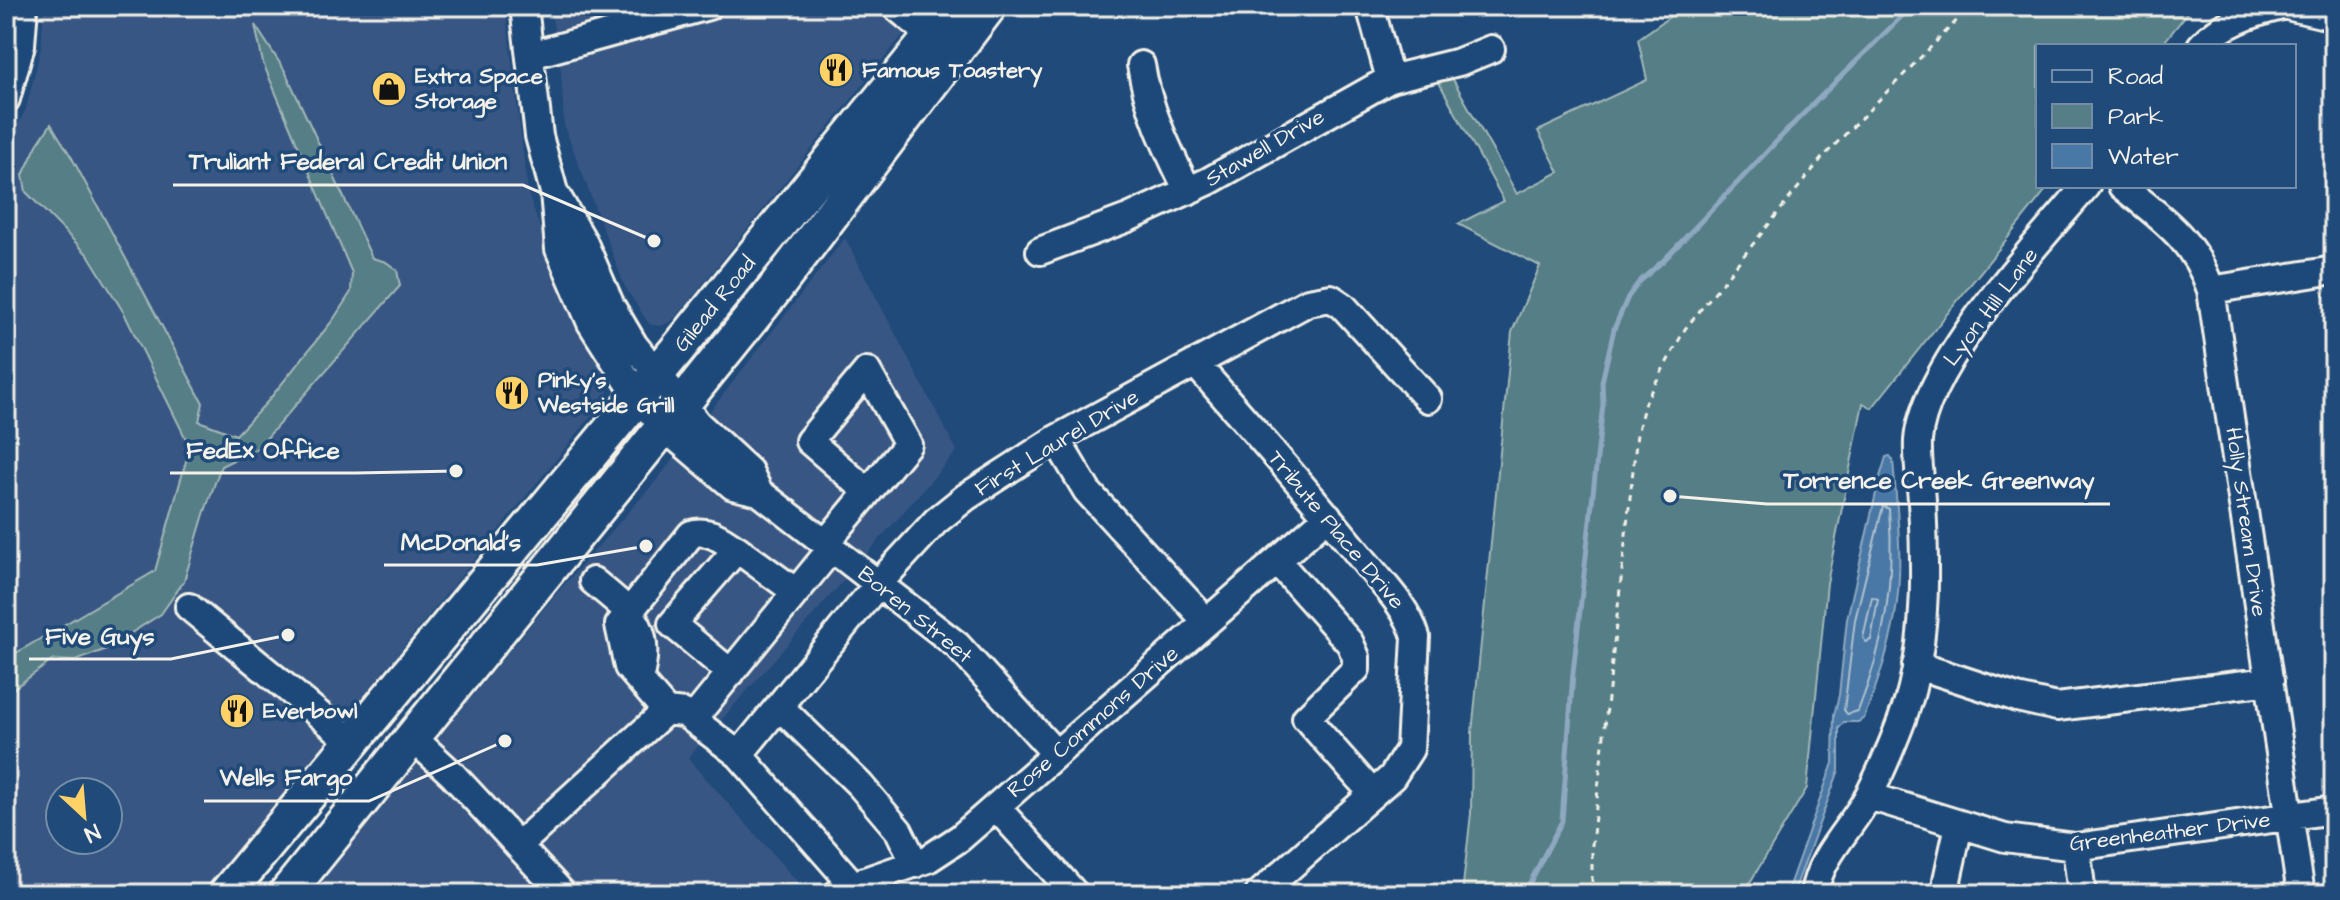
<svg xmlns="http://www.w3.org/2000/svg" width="2340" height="900" font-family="'Architects Daughter',sans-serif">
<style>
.built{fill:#375784;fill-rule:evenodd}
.green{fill:#557e86;stroke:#a4b8b7;stroke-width:2}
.water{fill:#4a78a6;stroke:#8ea8c0;stroke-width:2}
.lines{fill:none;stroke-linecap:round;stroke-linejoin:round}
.shore{stroke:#b0c1ce;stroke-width:2}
.stream{stroke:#8ea8c0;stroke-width:5}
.minor-casing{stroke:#f4f1e8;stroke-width:32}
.major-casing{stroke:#f4f1e8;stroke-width:40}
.path{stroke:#f4f1e8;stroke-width:3;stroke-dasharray:6 6;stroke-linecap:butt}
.minor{stroke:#1f4a7a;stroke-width:26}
.major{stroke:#1f4a7a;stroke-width:34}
.labels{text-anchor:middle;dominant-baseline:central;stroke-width:7;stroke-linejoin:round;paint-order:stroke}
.poi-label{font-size:22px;font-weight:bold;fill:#f4f1e8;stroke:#1f4a7a;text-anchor:start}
.street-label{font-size:22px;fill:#f4f1e8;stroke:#1f4a7a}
.leader{fill:none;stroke:#f4f1e8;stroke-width:3}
.callout-dot{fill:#f4f1e8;stroke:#1f4a7a;stroke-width:3}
.callout-label{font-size:24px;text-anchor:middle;font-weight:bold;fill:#f4f1e8;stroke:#1f4a7a;stroke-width:7;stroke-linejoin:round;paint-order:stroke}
</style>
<rect width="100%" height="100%" fill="#1f4a7a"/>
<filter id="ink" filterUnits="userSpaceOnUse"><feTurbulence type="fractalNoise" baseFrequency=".0125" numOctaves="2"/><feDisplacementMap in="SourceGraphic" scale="16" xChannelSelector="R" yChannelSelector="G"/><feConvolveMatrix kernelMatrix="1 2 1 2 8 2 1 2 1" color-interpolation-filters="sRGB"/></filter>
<g filter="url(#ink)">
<path class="built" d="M44 6H505L528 193 566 305 604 370 609 386 606 398 202 894H6V147L26 109 41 48ZM60 792H108V840H60Z
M550 6H926L678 315 669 323 660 326 649 324 625 287 564 125 561 70Z
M845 238 957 451 688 758 808 894H311L556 594 656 481Z"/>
<path class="green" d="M1685 6H2193L2161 46H2038V186H2049L1872 408 1863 403 1827 583 1807 788 1743 894H1462L1471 813 1472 733 1512 332 1540 266 1458 224 1504 201 1437 79 1451 76 1517 194 1559 172 1538 131 1647 80 1638 39Z
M255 25 285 71 372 258 386 262 397 270 400 286 258 448 221 466 204 514 184 581 161 614 104 650 75 661 53 660 6 694V659L155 571 190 447 124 313 89 256 26 192 23 175 37 145 51 124 72 158 203 403 199 421 236 435 268 401 333 320 351 292 352 273 263 63Z"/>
<path class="water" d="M1890 456 1893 460C1897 511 1904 565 1895 616 1889 651 1877 685 1864 718L1858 722H1844L1839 728V770L1793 894H1786L1833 763 1834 715 1839 695 1847 619 1879 480 1886 457Z"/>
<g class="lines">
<path class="shore" d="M1883 506 1889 509C1895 582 1885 643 1858 711L1847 714 1844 710 1855 620Z
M1872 597 1878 599 1871 640 1866 642 1863 638Z"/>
<path class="stream" d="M1524 894 1562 821 1573 673 1603 404 1602 382 1614 329 1628 297 1639 282 1664 260 1796 121 1912 6"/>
<g class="minor-casing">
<path id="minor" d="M524 6 539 136 554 192 559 249 591 323 638 397 664 427 733 486 759 492 957 645 1056 754
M895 6 932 36
M1370 6 1390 79
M2287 6 2334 17
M2201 46C2221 23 2254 13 2282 6
M531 55 708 6
M1141 65C1148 110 1168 150 1188 191
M6 99 21 45 24 6
M2122 186C2162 219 2193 238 2211 290L2301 894
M558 198 583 241 611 306 634 345 697 423 749 471 759 492
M1040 251 1128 218 1209 181 1390 79 1459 62 1491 49
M2211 290 2334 270
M1195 363C1251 427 1307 490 1360 556 1380 581 1407 606 1416 637L1410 749 1392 777 1259 894
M1056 439 1087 491 1207 622
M825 544 908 444 867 371 809 441 868 492
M1277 561 1350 643 1356 657V669L1306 718 1373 794
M593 581C630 612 654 626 639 679
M189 607 351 741
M1916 665 2017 698 2057 707 2270 681
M731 673 672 624 737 549 796 592
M779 706 860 785 899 831 915 864
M666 711 628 667 619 625 691 534C709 528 722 540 737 549
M693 719 831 549
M412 737 452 774 563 894
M739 755 878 584 936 521 966 497 1056 439 1308 302 1331 298 1343 306 1428 399
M1869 796 2005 838 2076 847 2334 810
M996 807 1075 894
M519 845 666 711 684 713 739 755 861 894
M2076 847 2082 894
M837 894 853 885 928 859 960 838 1328 516
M1814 894C1819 856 1852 828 1869 795 1883 768 1905 716 1912 688 1927 627 1925 563 1922 501 1921 482 1917 461 1918 441 1923 366 2037 244 2086 186
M1949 894 1947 880 1959 825"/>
</g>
<g class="major-casing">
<path id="major" d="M226 894 676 351 956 6
M286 894 775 289 989 6"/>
</g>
<path class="path" d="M1592 894V844L1637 434 1645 402 1685 329 1822 158 1971 6"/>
<use href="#minor" class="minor"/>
<use href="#major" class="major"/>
</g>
</g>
<defs>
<g id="restaurant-disc" transform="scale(1.8)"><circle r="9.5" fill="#ffd166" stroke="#1f4a7a"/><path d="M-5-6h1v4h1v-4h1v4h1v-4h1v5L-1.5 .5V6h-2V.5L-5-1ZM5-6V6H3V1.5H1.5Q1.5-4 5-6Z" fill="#111"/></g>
<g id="shop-disc" transform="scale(1.8)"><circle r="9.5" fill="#ffd166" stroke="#1f4a7a"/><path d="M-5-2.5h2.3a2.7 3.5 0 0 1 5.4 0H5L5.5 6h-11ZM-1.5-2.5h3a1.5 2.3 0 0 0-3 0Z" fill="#111"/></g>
</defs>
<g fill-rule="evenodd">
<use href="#restaurant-disc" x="836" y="70"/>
<use href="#shop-disc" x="389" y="89"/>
<use href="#restaurant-disc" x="512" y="393"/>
<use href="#restaurant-disc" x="237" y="711"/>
</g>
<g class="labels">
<g class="poi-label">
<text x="862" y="70">Famous Toastery</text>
<text x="415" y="76">Extra Space<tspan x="415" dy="25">Storage</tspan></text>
<text x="538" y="380">Pinky's<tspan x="538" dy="25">Westside Grill</tspan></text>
<text x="263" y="711">Everbowl</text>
</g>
<g class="street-label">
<text transform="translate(1265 148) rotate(-30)">Stawell Drive</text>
<text transform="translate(715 304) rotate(-51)">Gilead Road</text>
<text transform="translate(1991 307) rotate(-53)">Lyon Hill Lane</text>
<text transform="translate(1057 443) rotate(-31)">First Laurel Drive</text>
<text transform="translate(2246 522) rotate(82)">Holly Stream Drive</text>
<text transform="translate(1336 530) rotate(50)">Tribute Place Drive</text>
<text transform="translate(915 615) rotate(39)">Boren Street</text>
<text transform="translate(1093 722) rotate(-41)">Rose Commons Drive</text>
<text transform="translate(2170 832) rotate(-7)">Greenheather Drive</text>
</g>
</g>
<path class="leader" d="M654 241L523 185H173M456 471L356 473H170M1670 496L1767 504H2110M646 546L537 565H384M288 635L171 659H29M505 741L369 801H204"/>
<g class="callout-dot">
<circle cx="654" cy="241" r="8"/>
<circle cx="456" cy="471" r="8"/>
<circle cx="1670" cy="496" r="8"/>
<circle cx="646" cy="546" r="8"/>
<circle cx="288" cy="635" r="8"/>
<circle cx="505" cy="741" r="8"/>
</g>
<g class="callout-label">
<text x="348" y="169">Truliant Federal Credit Union</text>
<text x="263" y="458">FedEx Office</text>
<text x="1939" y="488">Torrence Creek Greenway</text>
<text x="461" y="550">McDonald's</text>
<text x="100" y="644">Five Guys</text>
<text x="286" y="785">Wells Fargo</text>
</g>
<rect width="2340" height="900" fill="none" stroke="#1f4a7a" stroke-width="32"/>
<rect x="16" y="16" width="2308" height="868" fill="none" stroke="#f4f1e8" stroke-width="3" filter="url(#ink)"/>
<rect x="2036" y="44" width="260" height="144" fill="#1f4a7a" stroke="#748da6" stroke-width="2"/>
<rect x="2052" y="70" width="40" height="12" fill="#1f4a7a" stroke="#748da6" stroke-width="2"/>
<text x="2108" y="84" font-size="24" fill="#f4f1e8">Road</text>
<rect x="2052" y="104" width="40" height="24" fill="#557e86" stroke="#748da6" stroke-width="2"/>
<text x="2108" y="124" font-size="24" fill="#f4f1e8">Park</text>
<rect x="2052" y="144" width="40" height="24" fill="#4a78a6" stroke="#748da6" stroke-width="2"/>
<text x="2108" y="164" font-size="24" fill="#f4f1e8">Water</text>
<g transform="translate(84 816) rotate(154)"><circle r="38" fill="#1f4a7a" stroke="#748da6" stroke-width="2"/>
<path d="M0-6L14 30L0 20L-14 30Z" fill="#ffd166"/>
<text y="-12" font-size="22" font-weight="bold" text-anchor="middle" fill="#f4f1e8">N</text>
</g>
</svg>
